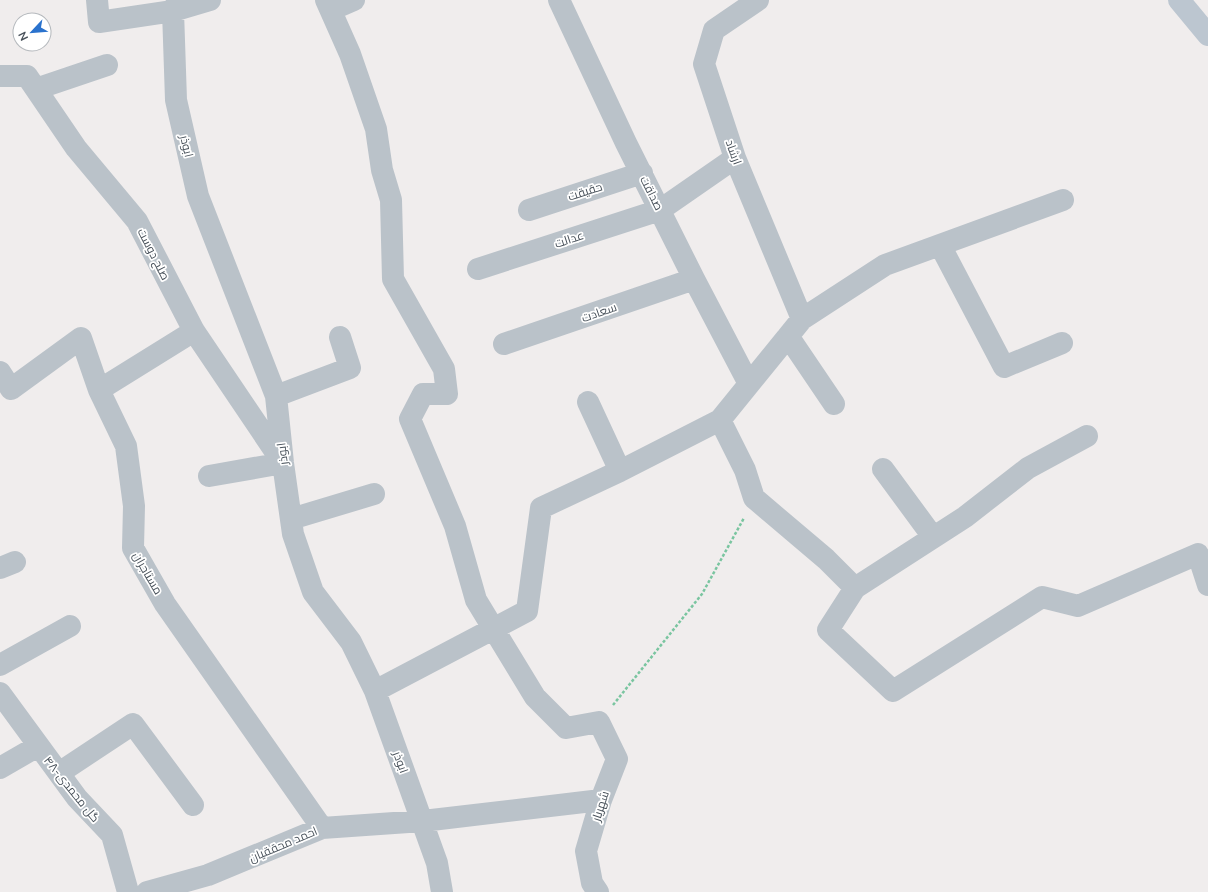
<svg xmlns="http://www.w3.org/2000/svg" width="1208" height="892" font-family="Mulish,Cairo,sans-serif">
<style>
.lines{fill:none;stroke-linecap:round;stroke-linejoin:round}
.path{stroke:#7ac5a0;stroke-width:2.5;stroke-dasharray:3 2;stroke-linecap:butt}
.street{stroke:#bac2c9;stroke-width:22}
.secondary{stroke:#bcc6d0;stroke-width:22}
.labels{text-anchor:middle;dominant-baseline:central;stroke-width:3.5;stroke-linejoin:round;paint-order:stroke}
.street-label{font-size:12px;fill:#475059;stroke:#fff}
</style>
<rect width="100%" height="100%" fill="#f0eded"/>
<g class="lines">
<path class="path" d="M613 705 702 594 744 518"/>
<path class="street" d="M97 0 99 22 173 11 210 0
M178 0 173 11 176 100 198 196 276 396 283 463 293 534 313 592 351 642 375 691 437 863 442 892
M326 0 350 54 376 129 382 170 391 200 393 279 444 369 447 394H423L410 419 455 526 476 600 535 697 566 728 599 722 617 759 601 800 586 851 592 883 598 892
M559 0 626 143 694 279 749 384
M758 0 714 30 704 64 735 158 802 319
M331 10 354 0
M0 76H27L76 148 137 221 194 331 281 460
M36 89 107 65
M529 210 642 173
M940 245 1004 367 1062 343
M478 269 660 210 735 158
M788 336 834 404
M504 344 694 279
M0 372 11 389 81 338 99 390 126 446 134 506 133 548 165 604 322 828
M99 390 194 331
M276 396 350 368 340 337
M588 402 620 471
M720 420 745 470 754 498 826 559 855 588 828 630 893 691 1042 597 1078 606 1198 554 1208 585
M883 469 933 537
M209 476 283 463
M291 519 374 494
M0 568 15 562
M855 588 965 517 1028 468 1087 436
M0 665 70 626
M375 691 527 611 541 508 620 471 720 420 802 319 885 265 1063 200
M0 693 77 798 112 835 128 892
M0 768 38 746
M59 773 133 724 193 805
M147 892 208 875 322 828 423 821 601 800"/>
<path class="secondary" d="M1179 0 1208 35"/>
</g>
<g class="labels">
<g class="street-label">
<text transform="translate(187 146) rotate(77)">ابوذر</text>
<text transform="translate(734 152) rotate(70)">ارشاد</text>
<text transform="translate(585 191) rotate(-18)">حقیقت</text>
<text transform="translate(652 193) rotate(63)">صداقت</text>
<text transform="translate(569 239) rotate(-18)">عدالت</text>
<text transform="translate(154 254) rotate(63)">صلح دوست</text>
<text transform="translate(599 312) rotate(-19)">سعادت</text>
<text transform="translate(282 454) rotate(-97)">ابوذر</text>
<text transform="translate(148 573) rotate(60)">مستاجران</text>
<text transform="translate(401 762) rotate(70)">ابوذر</text>
<text transform="translate(72 789) rotate(51)">۴۸-گل محمدی</text>
<text transform="translate(600 806) rotate(-72)">شهریار</text>
<text transform="translate(283 844) rotate(-23)">احمد محققیان</text>
</g>
</g>
<g transform="translate(32 32) rotate(244)"><circle r="19" fill="#ffffff" stroke="#b5b9bd"/>
<path d="M0-3L7 15L0 10L-7 15Z" fill="#2a72cd"/>
<text y="-6" font-size="11" font-weight="bold" text-anchor="middle" fill="#475059">N</text>
</g>
</svg>
